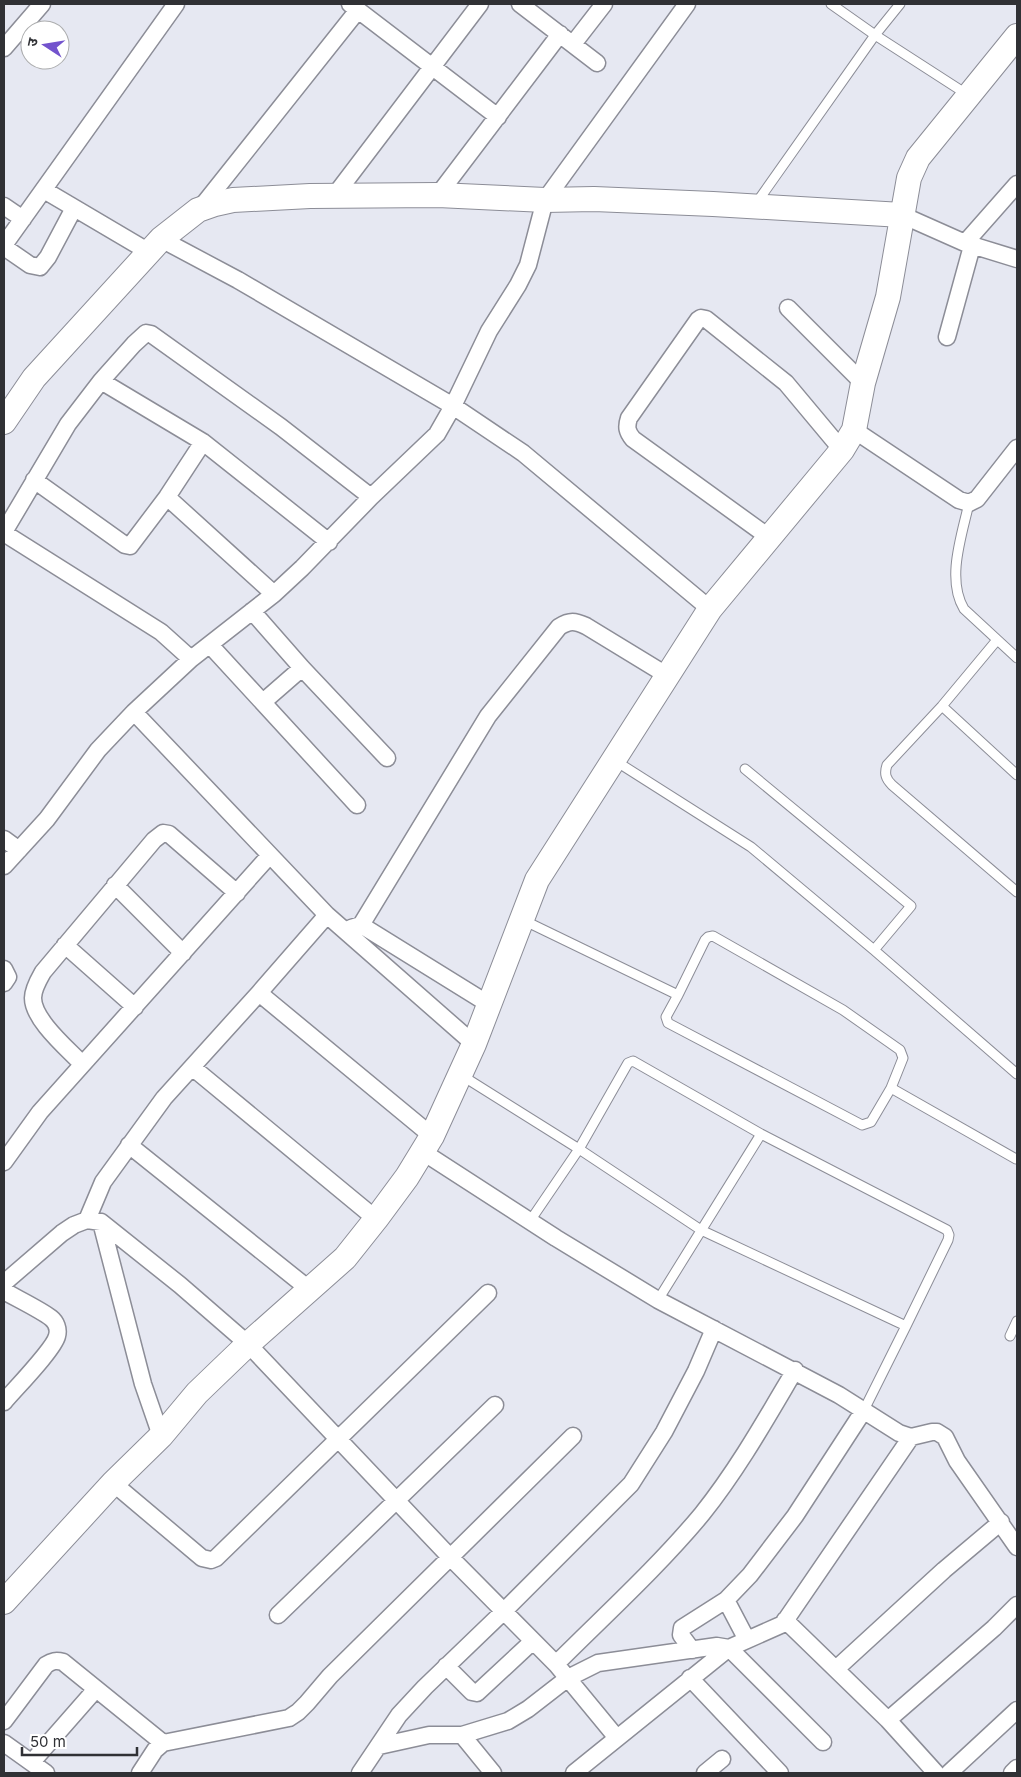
<svg xmlns="http://www.w3.org/2000/svg" width="1021" height="1777" font-family="Inter,'Noto Sans Devanagari',sans-serif">
<style>
.lines{fill:none;stroke-linecap:round;stroke-linejoin:round}
.lane-casing{stroke:#8c8d97;stroke-width:11}
.street-casing{stroke:#8c8d97;stroke-width:19}
.secondary-casing{stroke:#8c8d97;stroke-width:26}
.lane{stroke:#fff;stroke-width:9}
.street{stroke:#fff;stroke-width:16}
.secondary{stroke:#fff;stroke-width:24}
</style>
<rect width="100%" height="100%" fill="#e6e8f2"/>
<g class="lines">
<g class="lane-casing">
<path id="lane" d="M831 4 875 35 968 95
M755 205 875 35 900 4
M969 503C962 535 946 579 964 609L1017 658
M997 640 942 706 887 765C884 774 886 779 892 785L1017 892
M942 706 1017 775
M614 760 751 847 874 950 1017 1074
M745 769 911 906 874 950
M523 920 678 995
M461 1075 579 1149 701 1230 906 1326
M891 1088 903 1058 900 1050 843 1010 713 936 708 937 705 940 678 995 666 1017 668 1023 862 1125 871 1122 891 1088 1016 1159
M530 1221 579 1149 628 1063 633 1061 761 1134 947 1230 949 1235 948 1240 906 1326 864 1410
M658 1300 761 1134
M1010 1336 1017 1321"/>
</g>
<g class="street-casing">
<path id="street" d="M350 4 498 117
M520 4 597 63
M573 44 604 4
M4 48 42 4
M44 190 149 252
M335 195 480 4
M438 195 560 34
M4 206 23 219
M199 210 358 10
M902 215 965 243 1017 259
M161 239 238 280 453 406 523 453 710 609
M965 243 1017 184
M4 245 176 4
M4 247 30 265 40 267 48 257 74 208
M788 308 863 383
M947 337 972 246
M101 381 203 442 329 542
M854 430 959 500 969 503 977 499 1017 448
M34 480 125 545 130 546 167 497 203 442
M167 497 274 594
M4 532 68 424 101 381 134 344 146 333 151 334 281 427 371 497
M4 533 161 632 191 659
M770 538 633 439C627 432 626 427 629 418L698 320 701 318 706 319 786 383 842 450
M252 611 302 668 387 758
M210 645 357 805
M263 702 302 668
M134 712 327 915
M4 839 19 850
M4 866 47 819 98 750 134 712 191 659 274 594 302 568 371 497 437 434 453 406 489 331 518 285 528 265 545 200 687 4
M115 885 183 953
M361 925 488 716 559 627C570 620 575 621 586 626L668 676
M351 928 361 925 490 1005
M65 945 135 1007
M4 969 8 977 4 983
M259 993 432 1136
M82 1064C68 1049 33 1020 33 998 33 989 39 979 43 972L154 840 163 833 169 834 237 893
M192 1067 376 1219
M129 1145 310 1290
M423 1152 556 1238 658 1300 839 1395 899 1433 911 1437 932 1432H937L945 1437 957 1461 1017 1547
M4 1162 40 1112 270 855
M87 1220 103 1182 164 1098 259 993 327 915 474 1044
M101 1222 143 1384 161 1436
M4 1283 62 1233 74 1225 87 1220 101 1222 180 1285 248 1344 450 1557 556 1664 617 1738
M4 1291C16 1298 41 1310 51 1318 56 1322 59 1329 57 1336 54 1349 15 1389 4 1402
M113 1483 202 1558 211 1560 216 1558 488 1293
M726 1600 747 1640
M278 1615 495 1405
M785 1620 888 1720 936 1773
M692 1650 681 1635 682 1628 726 1600 750 1575 795 1516 864 1410
M556 1664C605 1615 658 1567 702 1514 738 1469 766 1419 795 1370
M446 1666 472 1692 477 1693 533 1641
M836 1669 944 1570 1001 1522
M690 1678 780 1773
M888 1720 994 1628 1017 1605
M4 1721 46 1665C52 1661 56 1660 63 1662L163 1743
M462 1735 493 1773
M4 1743 46 1773
M379 1746 429 1735H462L508 1721 528 1709 568 1678 598 1663 717 1646 729 1648 823 1742
M32 1762 96 1689
M140 1773 155 1750 163 1743 289 1718 298 1712 307 1703 330 1676 573 1436
M360 1773 399 1715 425 1687 504 1611 631 1484 664 1432 696 1371 714 1329
M574 1773 729 1648 783 1624 911 1437
M705 1773 722 1759
M949 1773 1017 1710
M1012 1773 1017 1768"/>
</g>
<g class="secondary-casing">
<path id="secondary" d="M4 422 34 378 161 239 198 210 215 204 233 200 310 196 438 195 545 200 594 199 713 204 902 215
M4 1602 113 1483 161 1436 197 1393 248 1344 345 1258 376 1219 407 1177 432 1136 474 1044 537 880 710 609 842 450 854 430 863 383 888 297 909 178 918 158 1017 36"/>
</g>
<use href="#lane" class="lane"/>
<use href="#street" class="street"/>
<use href="#secondary" class="secondary"/>
</g>
<rect width="1021" height="1777" fill="none" stroke="#303135" stroke-width="10"/>
<g transform="translate(45 45) rotate(282)"><circle r="24" fill="#ffffff" stroke="#acadae"/>
<path d="M0-4L9 19L0 12L-9 19Z" fill="#7353cd"/>
<text y="-8" font-size="14" font-weight="bold" text-anchor="middle" fill="#303135">उ</text>
</g>
<path d="M22 1747v8h115v-8" fill="none" stroke="#303135" stroke-width="2.5"/>
<text x="30" y="1747" font-size="15" fill="#303135" stroke="#ffffff" stroke-width="4" paint-order="stroke">50 m</text>
</svg>
